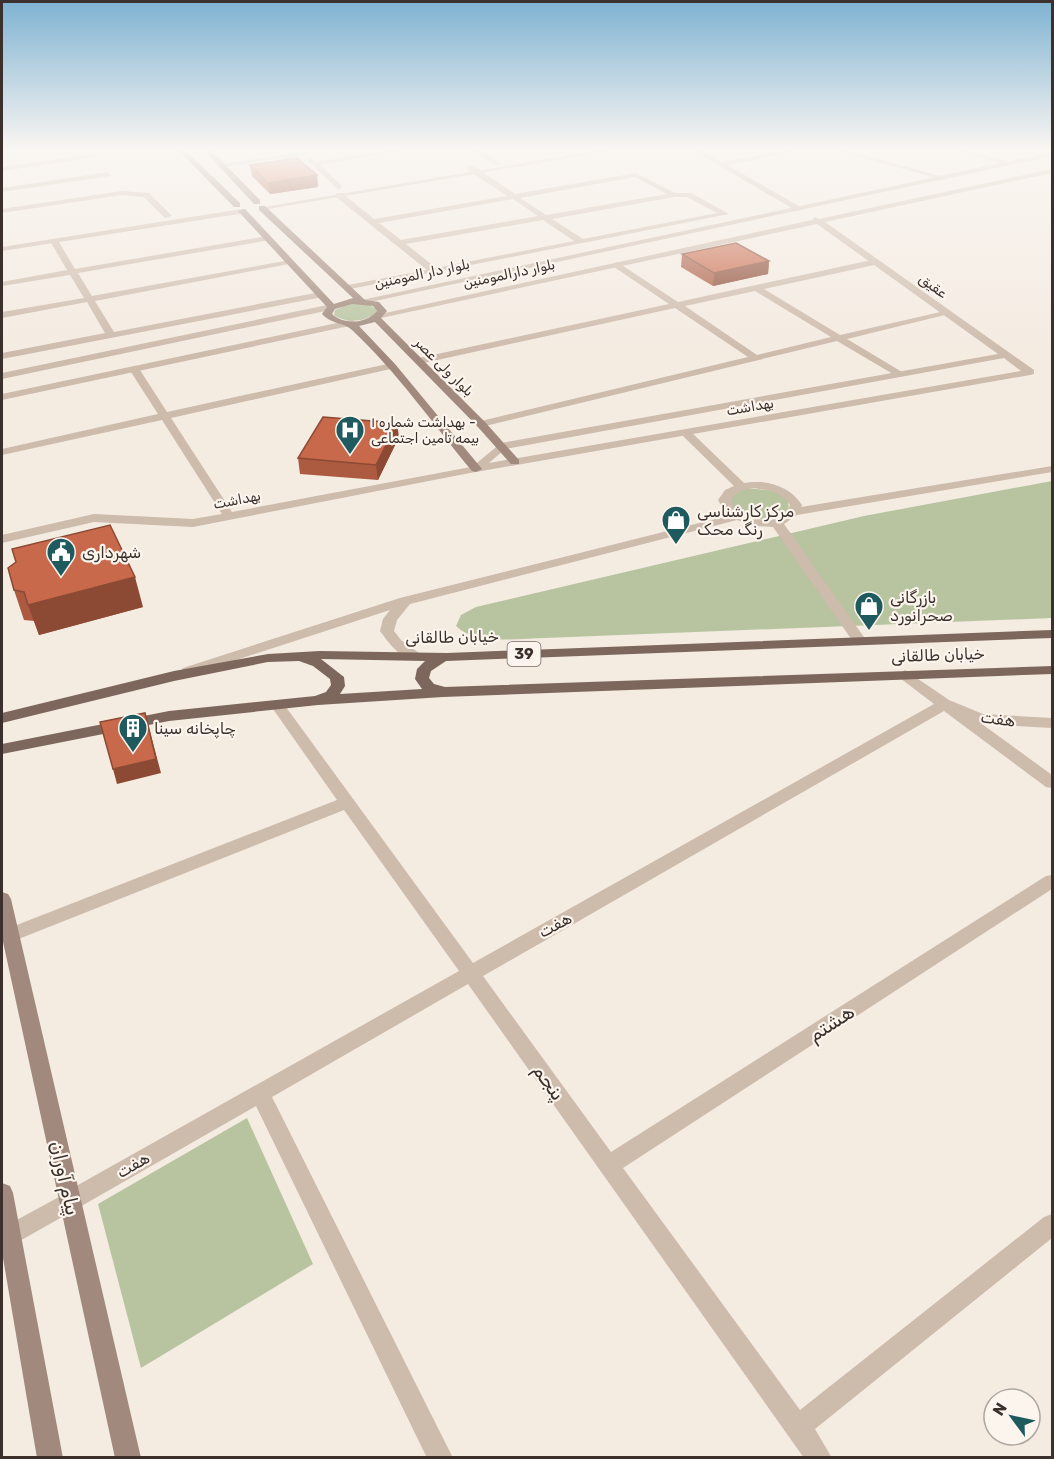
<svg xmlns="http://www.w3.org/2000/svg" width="1054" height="1459" font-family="Rubik,'Noto Sans Arabic',sans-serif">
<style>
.green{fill:#b8c4a0}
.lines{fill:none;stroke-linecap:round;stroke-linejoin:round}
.minor{fill:#cdbbac;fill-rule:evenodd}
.tertiary{fill:#cdbbac;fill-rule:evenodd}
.secondary{fill:#a18a7d;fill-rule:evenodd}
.primary{fill:#7d675c;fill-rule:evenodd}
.wall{fill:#ac5a40}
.shaded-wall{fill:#8c4a34}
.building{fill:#c8694b;stroke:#8c4a34;stroke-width:1.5}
.labels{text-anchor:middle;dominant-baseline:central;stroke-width:4.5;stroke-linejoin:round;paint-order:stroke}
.far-street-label{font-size:14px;fill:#3b302b;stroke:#fbf5ee}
.far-poi-label{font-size:14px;fill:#3b302b;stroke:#fbf5ee;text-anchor:start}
.shield{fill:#fbf5ee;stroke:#756b66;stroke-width:1.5}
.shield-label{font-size:15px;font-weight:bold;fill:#3b302b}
.poi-label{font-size:16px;fill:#3b302b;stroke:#fbf5ee;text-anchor:start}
.street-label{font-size:16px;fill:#3b302b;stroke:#fbf5ee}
.near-street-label{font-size:20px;fill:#3b302b;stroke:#fbf5ee}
</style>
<rect width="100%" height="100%" fill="#f4ebe1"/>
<path class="green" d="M349 304H368L376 309 377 312C365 322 347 324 334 315L335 310Z
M1052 481V618L545 638C518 638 476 646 456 626L461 615 476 607 864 516Z
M747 488 775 491 788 500 789 511C768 524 753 521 732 509L729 499 739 491Z
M247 1118 313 1264 141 1368 98 1204Z"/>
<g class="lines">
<path class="minor" d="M2 150H10L2 153Z
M388 150H406L320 165 342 186 339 190 306 159 311 158 316 162Z
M473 150H481L501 164 495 165Z
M692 150H701L721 162 787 150H803L727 165 804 209 797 211Z
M833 150H845L948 178 944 180Z
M951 150H964L1014 163 1010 165Z
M302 152 304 155 222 167 218 165Z
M94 154 96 157 2 171V167Z
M468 166H474L515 194 636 173 675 193H691L729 214 345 290V286L348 285 427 270 336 197V193H342L374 219 507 196 468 170ZM635 177 667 194 546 215 520 198ZM674 197H687L717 213 583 239 552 219ZM513 199 538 216 401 240 379 223ZM543 220 574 241 436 268 406 244Z
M108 172 111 176 2 192V188Z
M122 191 149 193 172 216 165 218 144 197 122 195 2 213V209Z
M267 236H270V240L78 273 92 296 290 260 294 263 95 301 114 332 320 292 323 293V297L2 359V353L105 333 87 302 2 318V312L84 298 70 275 2 286V282L67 270 50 241 51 239H57L75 269Z
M876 259 880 262 879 264 764 289 840 335 949 310V314L847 339 902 372V376L898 377 837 341 481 427 477 426V422L748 357 675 308 419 364 414 361 419 358 669 304 614 267V263L617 262 678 302ZM755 291 831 337 757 355 685 306Z
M392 363 397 366 395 368 171 418 232 512 476 466 482 469 480 471 193 527 94 522 2 543V535L94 514 193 519 222 514 162 420 2 455V449L158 414 129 369 130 367H138L167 412Z
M686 430 690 431 744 483C767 479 790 486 802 505L801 507 1052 466V472L797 515 784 524 866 640 859 644 854 643 773 527 756 526 737 520 410 604 397 620 394 631 401 640 419 653 421 656 419 659C403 663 388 642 380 631L383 619 390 610 193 674 188 675 181 671 183 668 400 598 727 516 718 500 725 490 734 486 682 435V431ZM753 488C768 490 781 492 790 505 780 528 752 520 734 510L731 498 740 491Z
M905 670 949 700 983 714 1052 718V728L982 724 1052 775V788L1046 787 944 711 483 976 611 1152 1046 876 1052 875V889L623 1168 800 1410 1044 1217 1052 1214V1238L815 1429 832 1458H804L468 984 272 1097 453 1458H427L256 1106 78 1208 70 1211 62 1208 59 1201 62 1194 459 971 344 810 16 940 10 942 4 940 2 934 4 930 337 800 273 709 271 706 273 703H283L473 963 934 704 900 678 898 675Z"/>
<path class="tertiary" d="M600 150H617L262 210 258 208Z
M1052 152V156L361 304 357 301Z
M1052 169V173L825 222 1034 370V374L1030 375 476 472 470 469 472 467 501 443 998 354 817 224 381 318 376 315 812 220 815 217 819 219ZM1004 358 1021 371 489 463 505 449Z
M242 209H245V213L2 251V247Z
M332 304 335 305V309L2 379V373Z
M351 320 354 321V325L2 400V394Z
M70 1191 78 1194 81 1201 78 1208 2 1251V1228Z"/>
<path class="secondary" d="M178 150H185L240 203V207H234Z
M204 150H211L260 200V204H254Z
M259 206H265L365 300 379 302 387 311 381 318 485 422 519 460V464H511L477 426 375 322 359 326 395 364 482 469 476 472 472 471C433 424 397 372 352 330 345 323 332 324 324 316L322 314 327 307 238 211 245 209 334 304 353 298 259 210ZM352 304 373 306 377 311C366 324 344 325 332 314L335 309Z
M2 892 8 894 11 899 141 1458H115L2 937Z
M2 1183 10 1186 13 1193 63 1458H37L2 1252Z"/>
<path class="primary" d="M1052 630V638L446 661 431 671 429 678 434 684 445 687 1052 666V674L443 697 318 705 169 721 2 754V744L169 711 315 696 326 692 331 685 330 679 313 666 299 661 268 662 174 681 2 723V713L174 671 268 654 320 651 447 653ZM321 659 425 661 417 669 415 679 422 689 340 694 345 686 344 677Z"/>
</g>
<path class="wall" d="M250 165 317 175 318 187 270 194 252 176Z
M682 254 769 261 768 274 713 286 681 267Z
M399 437 378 480 300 474 298 458Z
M14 590 143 607 39 635 34 621 24 620Z"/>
<path class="shaded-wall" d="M317 175 318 187 270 194 268 183Z
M769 261 768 274 713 286 714 273Z
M397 423 399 437 378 480 376 465Z
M135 577 143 607 39 635 28 605Z
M145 713 161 773 117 784 113 769Z"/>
<path class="building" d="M297 158 317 175 268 183 250 165Z
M736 243 769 261 714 273 682 254Z
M323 417 397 423 376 465 298 458Z
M110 525 135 577 28 605 24 592 14 590 8 568 16 562 12 549Z
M145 713 156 759 113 769 100 722Z"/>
<linearGradient id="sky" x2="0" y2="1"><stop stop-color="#7eb2d2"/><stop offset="0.42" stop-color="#faf6f2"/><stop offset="1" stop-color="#faf6f2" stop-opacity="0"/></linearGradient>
<rect width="1054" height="355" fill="url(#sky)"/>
<defs>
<g id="hospital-pin" transform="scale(1.5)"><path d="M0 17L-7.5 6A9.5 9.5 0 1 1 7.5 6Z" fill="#1f5a5e" stroke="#fbf5ee"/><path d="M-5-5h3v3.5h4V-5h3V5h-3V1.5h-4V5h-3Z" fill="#fff"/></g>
<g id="shop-pin" transform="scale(1.5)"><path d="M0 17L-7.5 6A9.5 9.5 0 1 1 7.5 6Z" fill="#1f5a5e" stroke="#fbf5ee"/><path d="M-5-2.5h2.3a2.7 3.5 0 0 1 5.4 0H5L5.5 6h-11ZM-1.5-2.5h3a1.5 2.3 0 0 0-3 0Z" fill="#fff"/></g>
<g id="civic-pin" transform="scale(1.5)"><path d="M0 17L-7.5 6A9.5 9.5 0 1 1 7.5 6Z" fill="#1f5a5e" stroke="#fbf5ee"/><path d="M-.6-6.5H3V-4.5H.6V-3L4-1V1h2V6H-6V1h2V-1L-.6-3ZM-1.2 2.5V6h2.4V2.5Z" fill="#fff"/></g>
<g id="building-pin" transform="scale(1.5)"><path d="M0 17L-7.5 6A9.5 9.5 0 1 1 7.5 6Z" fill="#1f5a5e" stroke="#fbf5ee"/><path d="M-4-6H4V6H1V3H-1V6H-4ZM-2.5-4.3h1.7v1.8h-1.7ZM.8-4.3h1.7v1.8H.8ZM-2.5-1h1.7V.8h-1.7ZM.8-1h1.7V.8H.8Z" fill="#fff"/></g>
</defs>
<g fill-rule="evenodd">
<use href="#hospital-pin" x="350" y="430"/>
<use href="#shop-pin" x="676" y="520"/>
<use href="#civic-pin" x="61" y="552"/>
<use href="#shop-pin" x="869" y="606"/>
<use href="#building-pin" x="133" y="728"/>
</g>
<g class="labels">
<g class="far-street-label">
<text transform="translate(422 274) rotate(-12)">بلوار دار المومنین</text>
<text transform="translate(509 274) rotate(-12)">بلوار دارالمومنین</text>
<text transform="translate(933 286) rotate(36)">عقیق</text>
<text transform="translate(444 367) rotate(45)">بلوار ولی عصر</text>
<text transform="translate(750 407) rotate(-10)">بهداشت</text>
<text transform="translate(237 500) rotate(-11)">بهداشت</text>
</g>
<g class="far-poi-label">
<text x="371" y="422">بهداشت شماره ۱ -<tspan x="371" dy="16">بیمه تامین اجتماعی</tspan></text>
</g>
<rect class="shield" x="507.5" y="642" width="33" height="24" rx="4.5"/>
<g class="shield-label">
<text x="524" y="654">39</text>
</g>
<g class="poi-label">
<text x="697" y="511">مرکز کارشناسی<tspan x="697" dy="18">رنگ محک</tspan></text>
<text x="82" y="552">شهرداری</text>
<text x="890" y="597">بازرگانی<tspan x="890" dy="18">صحرانورد</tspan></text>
<text x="154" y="728">چاپخانه سینا</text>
</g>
<g class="street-label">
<text transform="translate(452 637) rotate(-1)">خیابان طالقانی</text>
<text transform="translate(938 655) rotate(-2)">خیابان طالقانی</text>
<text transform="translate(998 719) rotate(7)">هفت</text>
<text transform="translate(555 925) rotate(-29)">هفت</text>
<text transform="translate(133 1165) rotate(-30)">هفت</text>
</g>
<g class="near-street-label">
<text transform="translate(831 1023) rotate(-33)">هشتم</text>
<text transform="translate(549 1082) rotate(54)">پنجم</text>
<text transform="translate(65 1178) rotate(77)">پیام آوران</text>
</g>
</g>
<rect width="1054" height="1459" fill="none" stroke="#3b302b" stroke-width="6"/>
<g transform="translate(1012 1417) rotate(303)"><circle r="28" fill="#fbf5ee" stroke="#aea6a0" stroke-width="1.5"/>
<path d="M0-4.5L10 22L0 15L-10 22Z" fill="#1f5a5e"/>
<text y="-9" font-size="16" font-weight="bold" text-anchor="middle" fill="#3b302b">N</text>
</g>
</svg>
